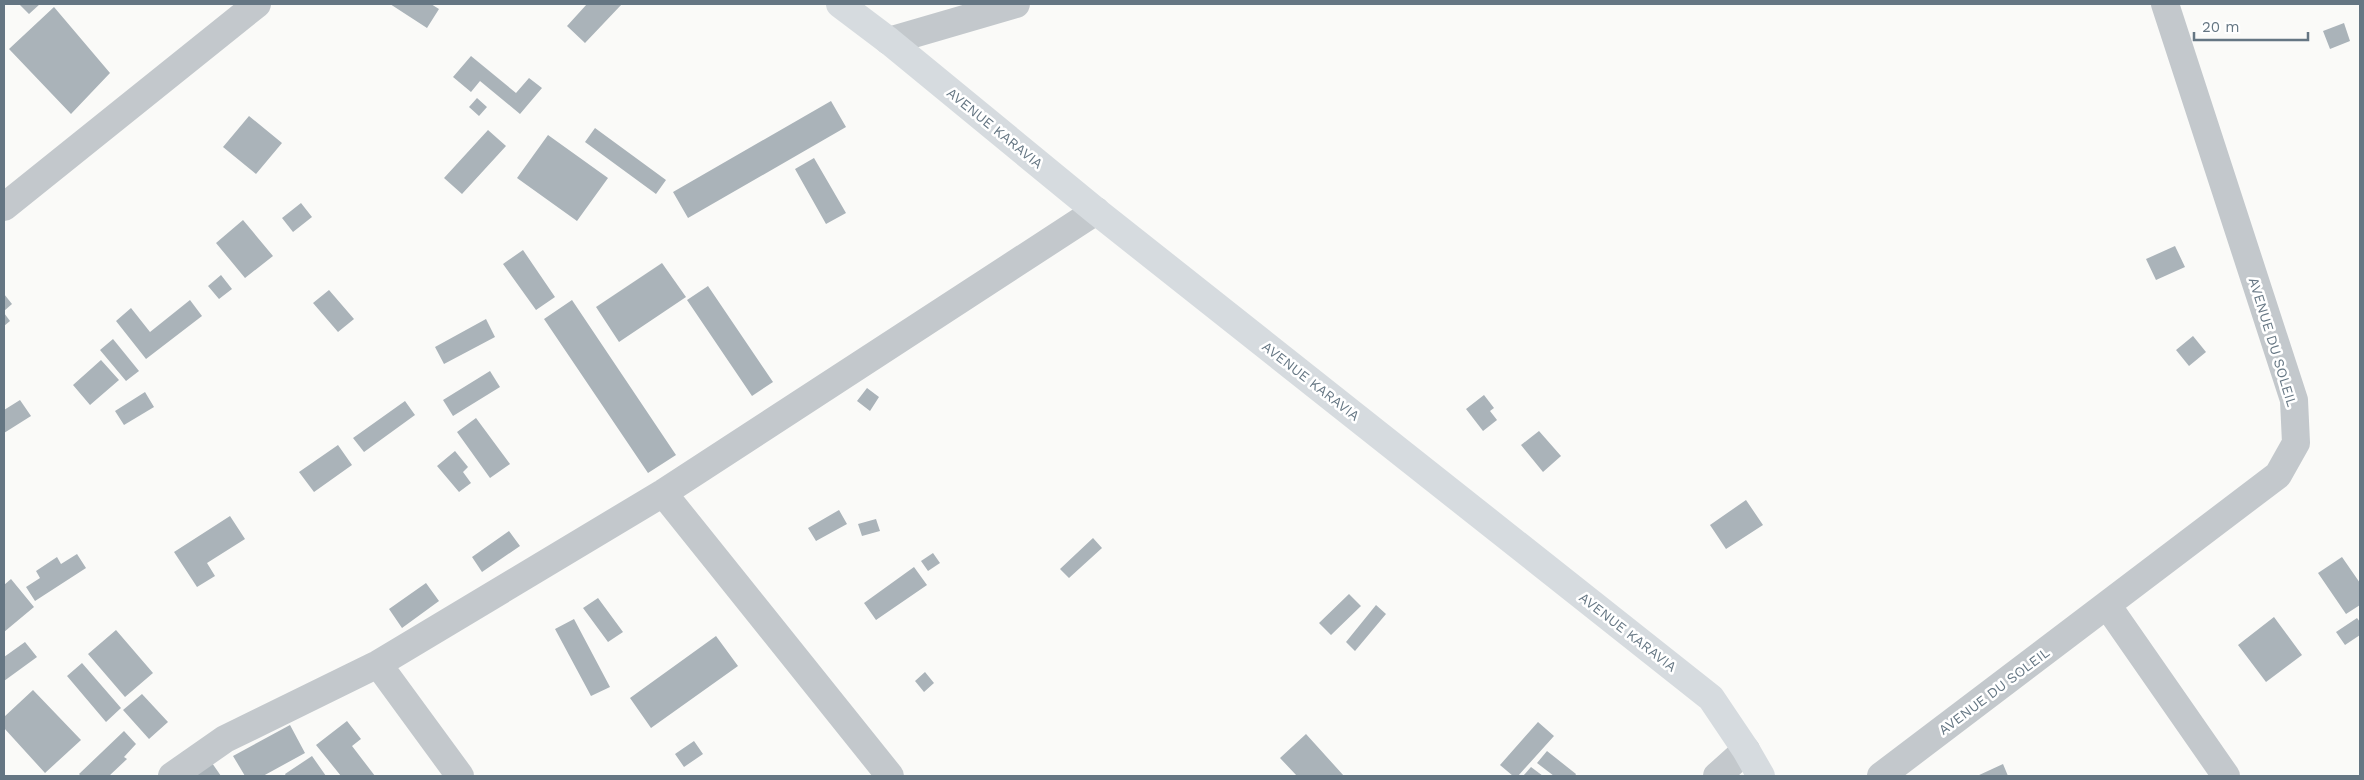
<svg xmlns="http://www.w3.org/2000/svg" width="2364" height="780" font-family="'Work Sans',sans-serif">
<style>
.building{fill:#aab3b9}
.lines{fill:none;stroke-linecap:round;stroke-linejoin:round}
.street{stroke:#c3c8cc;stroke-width:28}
.secondary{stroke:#d6dbdf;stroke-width:28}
.labels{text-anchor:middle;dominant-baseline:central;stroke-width:5;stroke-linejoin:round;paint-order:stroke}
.street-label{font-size:14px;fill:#657683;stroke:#fff}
</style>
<rect width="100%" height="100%" fill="#fafaf8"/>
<path class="building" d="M19 4H40L29 14Z
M390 4H431L439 9 427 28Z
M587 4H622L585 43 567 26Z
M54 7 110 73 71 114 9 49Z
M2344 23 2350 41 2330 49 2323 31Z
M471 56 516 93 529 78 542 88 520 114 480 81 471 92 453 77Z
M477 98 487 107 479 116 469 107Z
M831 101 846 127 688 218 673 192Z
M249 116 282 143 256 174 223 147Z
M595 128 666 180 656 194 585 142Z
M488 130 506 146 462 194 444 178Z
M548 135 608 178 577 221 517 178Z
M814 158 846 213 826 224 795 169Z
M301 203 312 217 293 232 282 218Z
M243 220 273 256 245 278 216 243Z
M2175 246 2185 267 2156 280 2146 259Z
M523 250 555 297 536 310 503 264Z
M662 263 686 297 619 342 596 307Z
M221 275 232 289 219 299 208 286Z
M708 286 773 382 752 396 687 300Z
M329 290 354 319 338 332 313 303Z
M4 294 12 304 4 311Z
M190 300 202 316 146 359 116 321 131 308 150 332Z
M572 300 676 455 648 473 544 319Z
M4 313 10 321 4 326Z
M486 319 495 337 444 364 435 347Z
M2193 336 2206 352 2189 366 2176 350Z
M113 339 139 371 126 381 100 350Z
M101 360 119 380 90 405 73 385Z
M490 371 500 387 453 416 443 400Z
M867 388 879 397 870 411 857 401Z
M145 392 154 407 124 425 115 411Z
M1484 395 1494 408 1490 411 1497 420 1483 431 1466 409Z
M20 400 31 416 4 433V410Z
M405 401 415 415 364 452 353 438Z
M476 418 510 464 490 478 457 432Z
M1539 431 1561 456 1543 472 1521 445Z
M338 445 352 465 314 492 299 472Z
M455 451 468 467 463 472 471 483 459 492 437 466Z
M1746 500 1763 525 1726 549 1710 525Z
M839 510 847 524 816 541 808 528Z
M230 516 245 539 207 563 215 576 197 587 174 552Z
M876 519 880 531 862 536 858 524Z
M509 531 520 546 482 572 472 557Z
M1093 538 1102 548 1069 578 1060 569Z
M933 553 940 563 928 571 921 561Z
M77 554 86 568 35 601 26 587 40 578 36 571 57 557 61 564Z
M2342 557 2360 583V605L2346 614 2318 573Z
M914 567 927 585 876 620 864 603Z
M11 579 34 607 4 632V585Z
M426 583 439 601 402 628 389 609Z
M1349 594 1361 606 1331 635 1319 623Z
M598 598 623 632 608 642 583 608Z
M1376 605 1386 614 1355 651 1346 642Z
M2274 617 2302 655 2266 682 2238 645Z
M2357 618 2360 622V635L2345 645 2336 632Z
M574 619 610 687 591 696 555 629Z
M116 630 153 673 125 697 88 654Z
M716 636 738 666 651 728 630 698Z
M25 642 37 657 4 681V657Z
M82 663 121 708 106 722 67 676Z
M925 672 934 683 924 692 915 681Z
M33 690 81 740 45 773 4 728V717Z
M142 694 168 722 149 739 123 710Z
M347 721 361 739 352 746 375 776H341L316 745Z
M1538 722 1554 736 1518 776H1513L1500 765Z
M290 725 305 753 263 776H245L233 756Z
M124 731 136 744 124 757 127 759 109 776H81L79 774Z
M1306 734 1344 776H1297L1280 758Z
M694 741 703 754 684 767 675 754Z
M1547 751 1576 774 1575 776H1554L1537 763Z
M312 756 326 776H286L285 774Z
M212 763 221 776H193Z
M2003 764 2008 776H1977Z
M1531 767 1543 776H1523Z"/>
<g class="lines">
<path class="street" d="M889 41 1016 4
M4 207 257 4
M663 493 890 776
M2107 605 2226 776
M378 664 460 776
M172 776 225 739 378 664 663 493 1096 211
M1717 776 1746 750
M1881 776 2278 475 2296 443 2294 400 2165 4"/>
<path class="secondary" d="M840 4 889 41 1096 211 1711 698 1746 750 1761 776"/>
</g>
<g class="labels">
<g class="street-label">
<text transform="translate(995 128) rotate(39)">AVENUE KARAVIA</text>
<text transform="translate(2273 342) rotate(73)">AVENUE DU SOLEIL</text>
<text transform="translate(1311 381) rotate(38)">AVENUE KARAVIA</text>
<text transform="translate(1628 632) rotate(38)">AVENUE KARAVIA</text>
<text transform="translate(1994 691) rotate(-37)">AVENUE DU SOLEIL</text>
</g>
</g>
<rect width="2364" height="780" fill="none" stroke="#657683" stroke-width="10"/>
<path d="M2194 32v8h114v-8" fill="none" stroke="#657683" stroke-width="2.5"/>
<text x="2202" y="32" font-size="15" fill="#657683" stroke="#ffffff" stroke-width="4" paint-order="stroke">20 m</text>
</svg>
